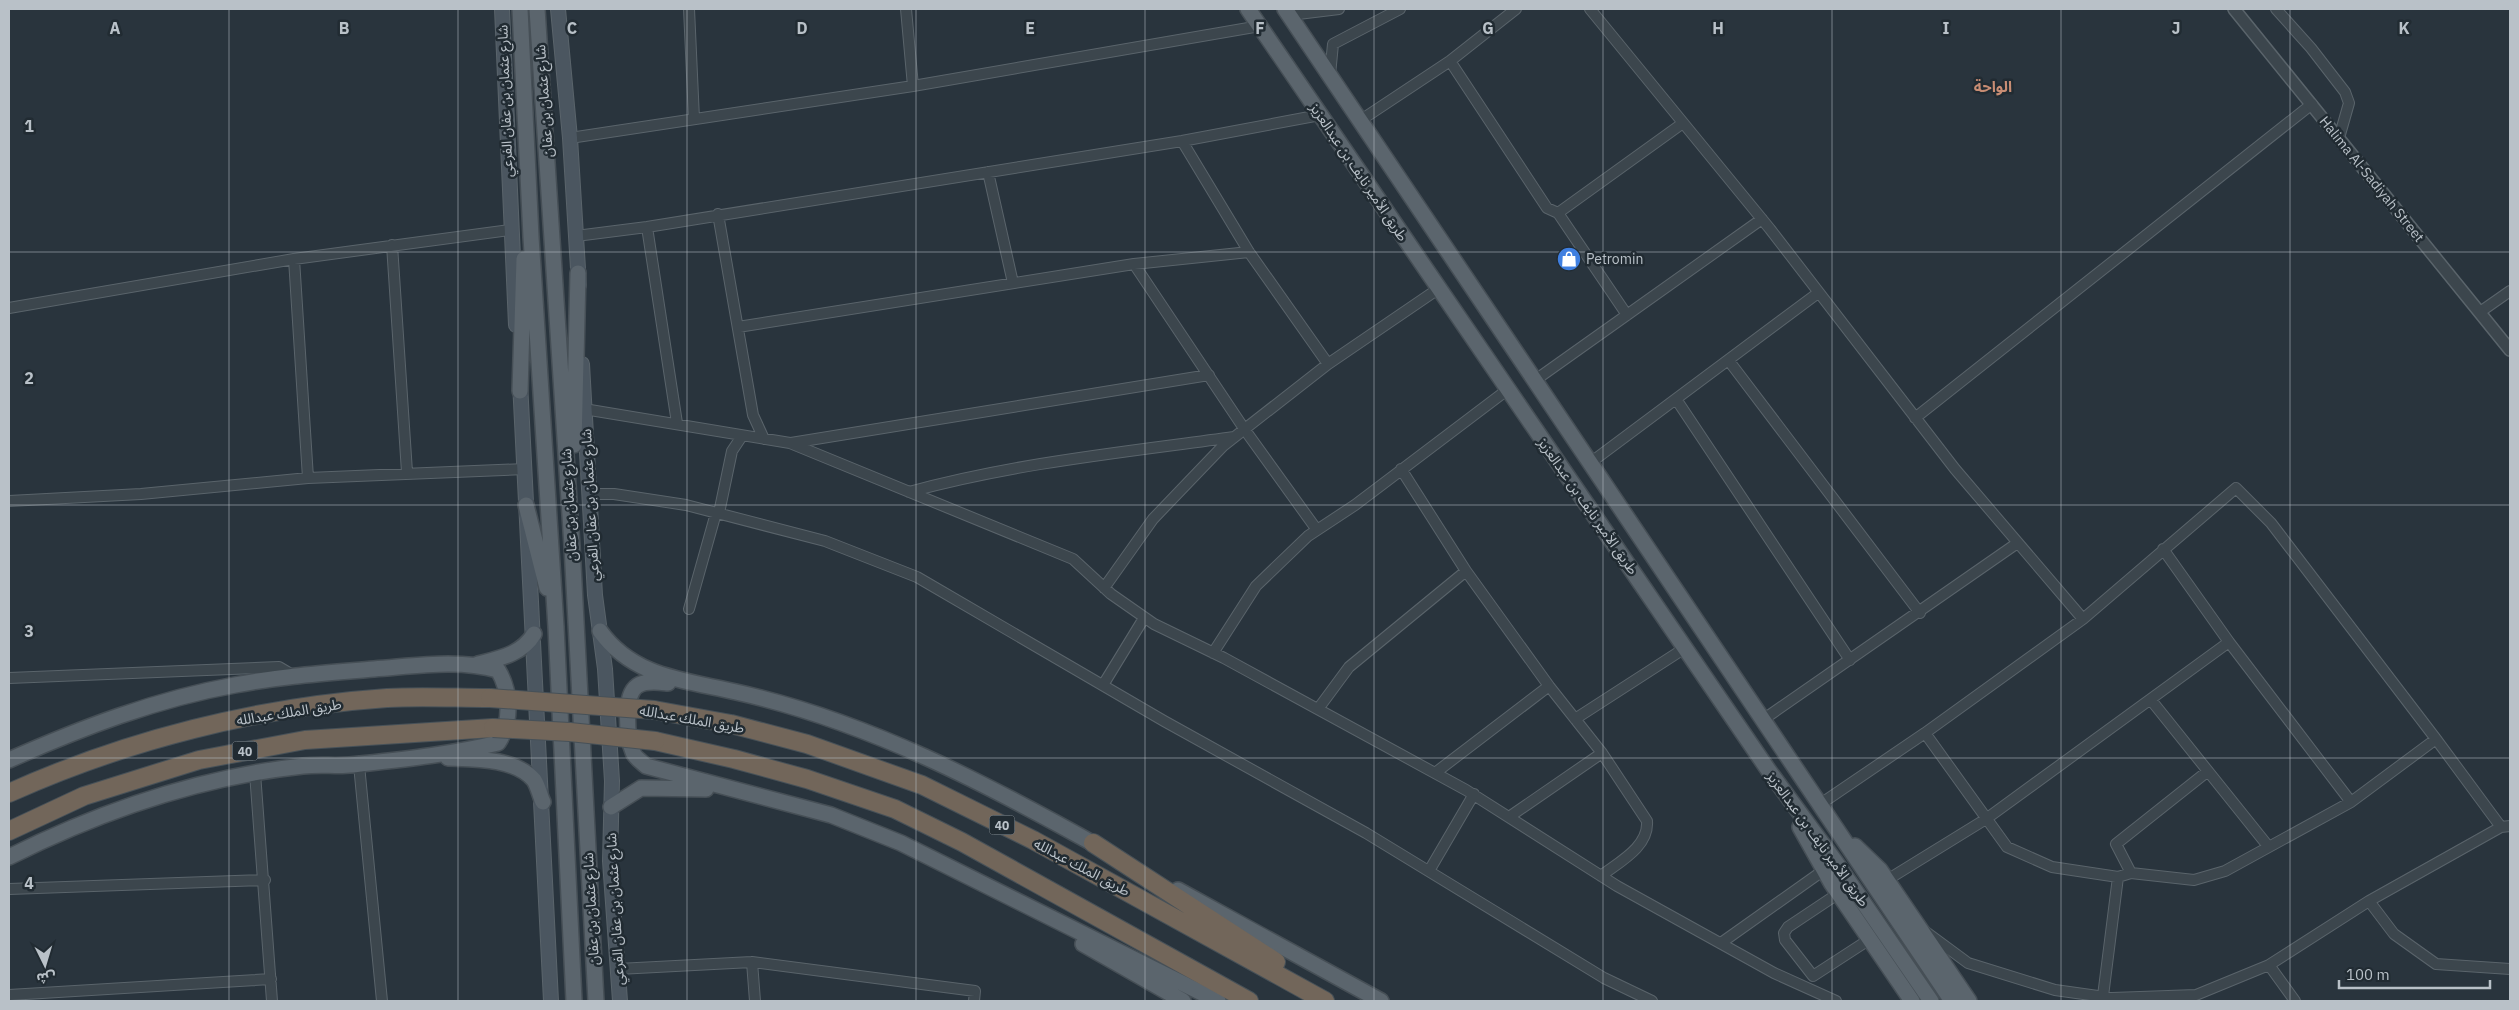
<svg xmlns="http://www.w3.org/2000/svg" width="2519" height="1010" font-family="'IBM Plex Sans','Noto Sans Arabic',sans-serif">
<style>
.lines{fill:none;stroke-linecap:round;stroke-linejoin:round}
.minor-casing{stroke:#5a646b;stroke-width:12}
.tertiary-casing{stroke:#5a646b;stroke-width:14}
.secondary-casing{stroke:#5a646b;stroke-width:16}
.primary-casing{stroke:#464f56;stroke-width:18}
.motorway-casing{stroke:#475158;stroke-width:20}
.minor{stroke:#3c464d;stroke-width:10}
.tertiary{stroke:#3c464d;stroke-width:11}
.secondary{stroke:#4b5660;stroke-width:14}
.primary{stroke:#5b656d;stroke-width:15}
.motorway{stroke:#72665a;stroke-width:18}
.motorway-bridge-casing{stroke:#475158;stroke-width:20;stroke-linecap:butt}
.motorway-bridge{stroke:#72665a;stroke-width:18}
.grid{fill:none;stroke:#b9c1c8;stroke-width:1;stroke-opacity:0.55}
.labels{text-anchor:middle;dominant-baseline:central;stroke-width:5;stroke-linejoin:round;paint-order:stroke}
.shield{fill:#212b32;stroke:#8b949b;stroke-width:1}
.shield-label{font-size:12px;font-weight:bold;fill:#b9c1c8}
.street-label{font-size:14px;fill:#b9c1c8;stroke:#212b32}
.poi-label{font-size:14px;fill:#b9c1c8;stroke:#212b32;text-anchor:start}
.neighbourhood-label{font-size:15px;font-weight:bold;fill:#c88d74;stroke:#212b32}
.grid-label{font-size:16px;text-anchor:middle;font-weight:bold;fill:#b9c1c8;stroke:#212b32;stroke-width:5;stroke-linejoin:round;paint-order:stroke}
</style>
<rect width="100%" height="100%" fill="#29343d"/>
<g class="lines">
<g class="minor-casing">
<path id="minor" d="M689 9 694 119
M906 9 913 86
M1590 9 1770 229 1955 469 2083 619
M2276 9 2311 48 2345 92 2349 103 2339 138
M1290 15 1339 9
M1450 61 1547 208 1558 213 1627 315
M1330 75 1333 44 1400 9
M1361 120 1450 61 1516 9
M570 138 913 86 1260 26
M1182 141 1249 252 1328 364
M988 172 1013 283
M1558 213 1683 123
M718 214 753 415 764 439
M647 227 677 423
M576 236 647 227 1182 141 1320 115
M392 245 407 472
M294 259 308 478
M1134 264 1245 430 1317 530
M9 308 294 259 510 230
M2480 312 2510 291
M738 327 1134 264 1249 252
M1729 361 1920 613
M1534 381 1762 219
M1676 399 1850 660
M584 409 790 443 1073 559 1111 594 1154 624 1224 658 1466 790 1617 886 1774 973 1836 1001
M1915 418 2312 104
M791 443 1209 375
M1590 463 1818 293
M1401 469 1466 571 1549 686 1602 753 1647 821C1649 847 1619 862 1601 876
M909 492C1015 463 1125 452 1234 437
M590 494H614L686 505 825 541 917 577 1164 721 1366 833 1604 978 1652 1001
M9 501 141 494 308 478 525 469
M719 513 732 451 742 436
M2163 549 2229 642 2351 802
M1104 588 1153 519 1223 446 1328 364 1438 289
M689 609 716 513
M1213 653 1256 586 1308 536 1355 505 1507 390
M9 678 279 667 296 677
M1103 685 1144 618
M2151 700 2268 846
M1318 709 1349 667 1466 571
M1575 719 1685 648
M1764 719 2016 544
M1925 733 2007 847 2052 867 2118 877 2131 873 2194 880 2225 871 2351 802 2436 739
M359 765 382 1001
M255 773 272 1001
M1435 773 1549 686
M1819 805 1925 733 2083 619 2236 488 2271 523 2436 739 2501 827
M1509 817 1602 753
M1429 871 1474 794
M2131 873 2116 844 2208 771
M1887 880 1986 819 2229 642
M9 889 265 880
M1839 893 1788 927 1784 933 1785 940 1813 976 1870 939
M2369 901 2394 934 2436 964 2510 969
M1926 932 1968 963 2055 990 2112 998 2196 995 2269 965 2369 901 2501 827 2510 826
M1721 943 1824 870
M752 962 755 1001
M2269 965 2295 1001
M618 969 752 962 975 991 974 1001
M9 995 271 979
M2103 996 2118 877"/>
</g>
<g class="tertiary-casing">
<path id="tertiary" d="M2234 9 2510 350"/>
</g>
<g class="secondary-casing">
<path id="secondary" d="M502 9 516 325
M558 9 570 138 579 285
M582 364 595 595 605 669 612 781 610 861 620 1001
M520 382 551 1001"/>
</g>
<g class="primary-casing">
<path id="primary" d="M520 9 531 237 556 627 574 1001
M537 9 572 546 596 1001
M1248 9 1769 771 1835 861 1931 1001
M1285 9 1952 1001
M520 391 524 259
M574 445 578 273
M526 505 547 588
M600 631C633 677 684 680 736 692 867 721 987 784 1103 849
M478 664C501 658 522 654 534 634
M668 683C658 682 645 680 637 686 623 696 627 738 633 752 634 757 642 762 646 766L831 815 901 843 1218 1001
M448 758C475 759 515 758 534 780 538 786 540 796 543 802
M9 760C81 728 157 699 235 685 281 676 328 673 374 669 416 666 458 659 498 670 511 692 512 721 498 743 453 754 406 759 360 764 341 767 322 764 303 766 200 777 101 811 9 857
M611 807 641 788 706 789
M1800 827 1832 884 1912 1001
M1855 846 1880 870 1969 1001
M1178 890 1381 1001
M1083 944 1183 1001"/>
</g>
<g class="motorway-casing">
<path id="motorway" d="M654 710 731 724 807 744 922 785 1033 840 1325 1001
M655 741 734 759 807 779 895 809 962 842 1249 1001
M9 793C127 740 257 707 387 698 421 696 456 698 490 698
M9 831 84 796 199 760 305 740 493 728
M1093 843 1276 962"/>
</g>
<use href="#minor" class="minor"/>
<use href="#tertiary" class="tertiary"/>
<use href="#secondary" class="secondary"/>
<use href="#primary" class="primary"/>
<use href="#motorway" class="motorway"/>
<g class="motorway-bridge-casing">
<path id="motorway-bridge" d="M490 698 654 710
M493 728 570 732 655 741"/>
</g>
<use href="#motorway-bridge" class="motorway-bridge"/>
</g>
<path class="grid" d="M229 9V1001M458 9V1001M687 9V1001M916 9V1001M1145 9V1001M1374 9V1001M1603 9V1001M1832 9V1001M2061 9V1001M2290 9V1001M9 252H2510M9 505H2510M9 758H2510"/>
<defs>
<g id="shop-disc" transform="scale(1.25)"><circle r="9.5" fill="#3f7fe0" stroke="#212b32"/><path d="M-5-2.5h2.3a2.7 3.5 0 0 1 5.4 0H5L5.5 6h-11ZM-1.5-2.5h3a1.5 2.3 0 0 0-3 0Z" fill="#fff"/></g>
</defs>
<g fill-rule="evenodd">
<use href="#shop-disc" x="1569" y="259"/>
</g>
<g class="labels">
<g class="shield">
<rect x="232.5" y="741.5" width="25" height="19" rx="4"/>
<rect x="989.5" y="815.5" width="25" height="19" rx="4"/>
</g>
<g class="shield-label">
<text x="245" y="751">40</text>
<text x="1002" y="825">40</text>
</g>
<g class="street-label">
<text transform="translate(505 101) rotate(-92)">شارع عثمان بن عفان الفرعي</text>
<text transform="translate(544 101) rotate(-94)">شارع عثمان بن عفان</text>
<text transform="translate(1359 172) rotate(56)">طريق الأمير نايف بن عبدالعزيز</text>
<text transform="translate(2372 179) rotate(51)">Halima Al-Sadiyah Street</text>
<text transform="translate(569 505) rotate(-93)">شارع عثمان بن عفان</text>
<text transform="translate(590 505) rotate(-93)">شارع عثمان بن عفان الفرعي</text>
<text transform="translate(1588 506) rotate(55)">طريق الأمير نايف بن عبدالعزيز</text>
<text transform="translate(289 712) rotate(-9)">طريق الملك عبدالله</text>
<text transform="translate(692 719) rotate(10)">طريق الملك عبدالله</text>
<text transform="translate(1818 839) rotate(54)">طريق الأمير نايف بن عبدالعزيز</text>
<text transform="translate(1082 867) rotate(28)">طريق الملك عبدالله</text>
<text transform="translate(591 909) rotate(-93)">شارع عثمان بن عفان</text>
<text transform="translate(615 909) rotate(-93)">شارع عثمان بن عفان الفرعي</text>
</g>
<g class="poi-label">
<text x="1586" y="259">Petromin</text>
</g>
<g class="neighbourhood-label">
<text x="1993" y="86">الواحة</text>
</g>
</g>
<g class="grid-label">
<text x="115" y="34">A</text>
<text x="344" y="34">B</text>
<text x="572" y="34">C</text>
<text x="802" y="34">D</text>
<text x="1030" y="34">E</text>
<text x="1260" y="34">F</text>
<text x="1488" y="34">G</text>
<text x="1718" y="34">H</text>
<text x="1946" y="34">I</text>
<text x="2176" y="34">J</text>
<text x="2404" y="34">K</text>
<text x="29" y="132">1</text>
<text x="29" y="384">2</text>
<text x="29" y="637">3</text>
<text x="29" y="889">4</text>
</g>
<rect width="2519" height="1010" fill="none" stroke="#b9c1c8" stroke-width="20"/>
<g transform="translate(45 965) rotate(175)" stroke="#212b32" stroke-width="4" paint-order="stroke">
<path d="M0-4L9 19L0 12L-9 19Z" fill="#b9c1c8"/>
<text y="-8" font-size="14" font-weight="bold" text-anchor="middle" fill="#b9c1c8">ش</text>
</g>
<path d="M2339 980v8h151v-8" fill="none" stroke="#b9c1c8" stroke-width="2.5"/>
<text x="2346" y="980" font-size="15" fill="#b9c1c8" stroke="#212b32" stroke-width="4" paint-order="stroke">100 m</text>
</svg>
